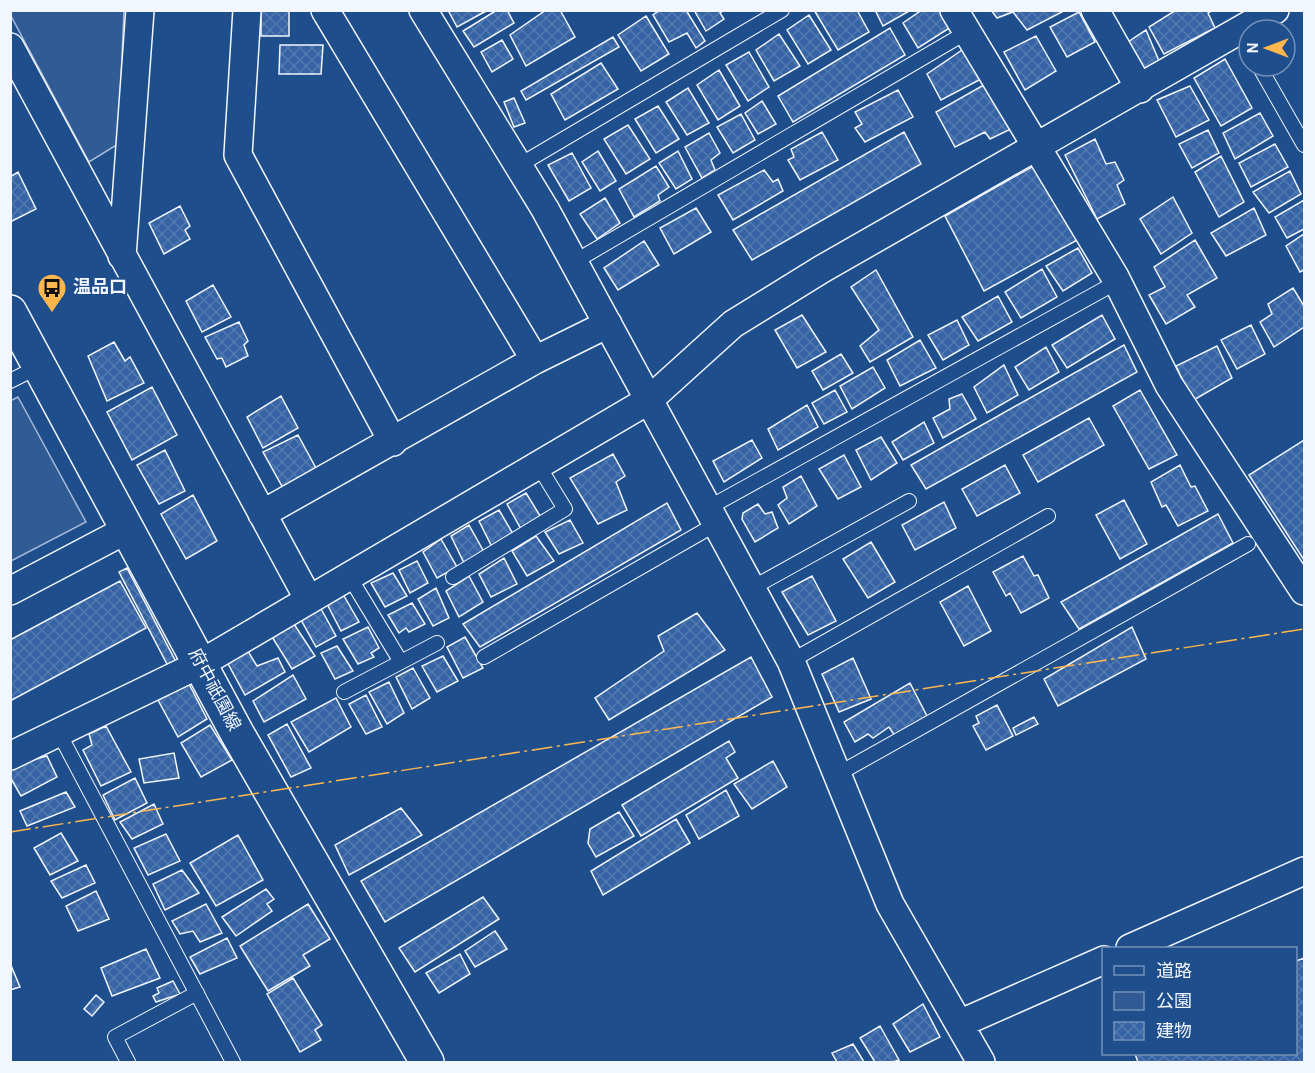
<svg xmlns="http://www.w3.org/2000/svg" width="1315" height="1073" font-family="'Alegreya Sans','Noto Sans JP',sans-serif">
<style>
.park{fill:#305b95;stroke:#a8bbd7;stroke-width:1.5}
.building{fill:url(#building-cross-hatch);stroke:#f2f6ff;stroke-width:1.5}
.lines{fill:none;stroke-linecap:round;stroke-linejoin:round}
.service-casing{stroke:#f2f6ff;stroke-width:16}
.minor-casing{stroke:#f2f6ff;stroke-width:30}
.secondary-casing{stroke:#f2f6ff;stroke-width:36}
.service{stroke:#1f4e8c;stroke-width:14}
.minor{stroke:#1f4e8c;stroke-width:27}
.secondary{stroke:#1f4e8c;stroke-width:33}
.power{stroke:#ffb74d;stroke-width:1.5;stroke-dasharray:21 4.5 3 4.5;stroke-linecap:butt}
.labels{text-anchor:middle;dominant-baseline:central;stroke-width:4.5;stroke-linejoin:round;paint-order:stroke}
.poi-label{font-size:18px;font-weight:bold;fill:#f2f6ff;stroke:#1f4e8c;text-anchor:start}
.street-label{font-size:18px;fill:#f2f6ff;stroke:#1f4e8c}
</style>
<defs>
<pattern id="building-cross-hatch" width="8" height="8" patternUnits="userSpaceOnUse" patternTransform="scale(1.5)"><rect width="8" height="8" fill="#3563a3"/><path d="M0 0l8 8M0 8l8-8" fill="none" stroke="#537ab1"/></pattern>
</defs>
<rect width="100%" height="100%" fill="#1f4e8c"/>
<path class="park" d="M10 11H124L118 144 89 162 11 16Z
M18 397 86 522 11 561 10 401Z"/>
<path class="building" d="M261 10H289V36H261Z
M448 10H488L457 27Z
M497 10H507L514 23 474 47 463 31Z
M546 10H560L575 37 526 66 510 35Z
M660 10H686L705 41 696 48 687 33 669 42 653 15Z
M694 10H724L720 13 724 19 706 31Z
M814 10H857L869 32 838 50Z
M875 10H911L883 26Z
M922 10H941L951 27 918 48 903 23Z
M991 10H1061L1062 12 1027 30 1013 12 997 18Z
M1176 10H1213L1208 13 1215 28 1164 54 1149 27Z
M1079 12 1095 42 1067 57 1050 27Z
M809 15 831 50 808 64 787 30Z
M646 16 669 54 641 71 618 35Z
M890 28 905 55 793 122 778 96Z
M1146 30 1159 61 1142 70 1128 42Z
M779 34 800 66 774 81 756 50Z
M1036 36 1056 71 1025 90 1004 52Z
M613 37 619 47 526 100 521 91Z
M502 40 513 59 492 72 481 52Z
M280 45H323L321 74H279Z
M968 46 985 77 941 100 927 74Z
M749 52 769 87 748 101 726 65Z
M1225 59 1252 108 1221 126 1194 78Z
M601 63 618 89 565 120 551 94Z
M719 70 740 106 718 120 697 85Z
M989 82 1015 127 990 139 985 132 955 147 936 112Z
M1190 86 1209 120 1176 137 1157 100Z
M688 88 709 123 687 135 666 102Z
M898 90 913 117 865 142 855 128 862 124 855 112Z
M514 98 525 123 514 127 504 102Z
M762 101 776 124 758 134 745 113Z
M658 106 679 139 656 153 635 119Z
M1260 113 1273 136 1235 159 1223 133Z
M741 114 755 140 733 153 717 127Z
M628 125 650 159 626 174 604 139Z
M1208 130 1219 153 1192 168 1179 144Z
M822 132 838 160 800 180 788 160 794 157 791 149Z
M904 132 921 164 752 260 733 230Z
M709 133 720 153 711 160 715 170 702 178 685 147Z
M1095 139 1106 164 1115 162 1124 180 1117 185 1125 204 1097 219 1065 155Z
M1275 144 1288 167 1251 187 1239 163Z
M598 151 616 181 600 191 582 162Z
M678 151 692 179 676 189 659 163Z
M572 153 591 188 569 201 548 165Z
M1221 156 1244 202 1219 217 1195 172Z
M1037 164 1079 239 984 291 945 216Z
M656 166 669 187 658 195 660 201 634 217 619 189Z
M764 170 773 182 778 179 783 191 733 220 718 195Z
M1290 171 1301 194 1269 213 1253 192Z
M18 172 36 209 10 222V177Z
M1173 197 1192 233 1161 254 1140 219Z
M605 198 620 223 597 239 580 214Z
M1304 200V229L1287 238 1275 217Z
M180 206 190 226 185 230 190 239 164 254 149 223Z
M696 208 711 232 674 254 660 228Z
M1254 208 1266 235 1226 256 1211 233Z
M1304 234V270L1300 272 1286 246Z
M1195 240 1217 278 1187 295 1195 307 1166 324 1149 295 1165 287 1154 267Z
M644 241 659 265 618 290 604 268Z
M1078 248 1092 273 1063 291 1046 266Z
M1042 269 1057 297 1021 318 1005 292Z
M876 270 913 337 870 362 860 346 879 330 851 287Z
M213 285 231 317 202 332 186 301Z
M1293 288 1304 306V327L1274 347 1260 322 1272 314 1268 304Z
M998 296 1012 322 978 341 962 317Z
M802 315 826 352 797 368 775 330Z
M1102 315 1115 339 1067 368 1052 345Z
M957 320 969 345 943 360 928 335Z
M239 322 248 341 244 345 248 356 226 367 222 358 217 359 205 337Z
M1251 325 1265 354 1237 369 1221 340Z
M920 340 936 368 900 386 887 360Z
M114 342 125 361 130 357 144 383 107 401 88 356Z
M1124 345 1137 372 926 489 911 465Z
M1217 346 1232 378 1192 401 1176 366Z
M1046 347 1059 372 1029 390 1015 367Z
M841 354 853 373 823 390 812 371Z
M1004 365 1018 395 987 413 974 387Z
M873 367 885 388 852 409 840 386Z
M152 387 177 435 132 460 107 412Z
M835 390 847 412 824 424 812 403Z
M1140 390 1177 455 1149 469 1113 406Z
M962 394 976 419 943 438 933 418 950 409 949 399Z
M281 396 298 428 263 448 247 417Z
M807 405 818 427 778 450 768 429Z
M1089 418 1104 445 1038 482 1023 455Z
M924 422 934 443 903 460 892 442Z
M298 435 317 470 283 488 263 452Z
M881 437 897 463 871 480 856 450Z
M752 440 762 458 724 482 713 461Z
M1304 440V560L1249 475Z
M165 450 185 491 159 504 137 465Z
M613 454 625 476 616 482 627 510 598 524 570 478Z
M844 455 861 487 838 499 819 469Z
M1005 465 1020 493 977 516 962 489Z
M1180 465 1191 487 1195 486 1208 511 1178 526 1166 505 1162 507 1151 482Z
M801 476 817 506 789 524 778 505 787 498 783 487Z
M526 493 542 519 521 529 507 504Z
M193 495 217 541 186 559 161 514Z
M1124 500 1147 544 1120 559 1096 515Z
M944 502 956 528 915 550 902 525Z
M667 503 681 530 480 647 463 624Z
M758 504 765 514 772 512 778 528 755 542 742 519 743 513Z
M499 510 513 534 492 547 479 521Z
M1218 514 1233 543 1079 629 1061 602Z
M570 520 583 543 559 554 545 532Z
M469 525 484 552 464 563 451 536Z
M536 536 554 561 527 576 512 551Z
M441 539 457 567 437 578 423 552Z
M871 542 895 582 868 598 843 559Z
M1023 556 1034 576 1038 575 1049 598 1021 613 1010 593 1006 596 993 572Z
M504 558 517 584 491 597 479 574Z
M417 561 428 583 410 593 399 570Z
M127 568 176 662 168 666 119 572Z
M393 573 407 596 385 607 371 583Z
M469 576 483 602 459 617 446 591Z
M812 576 836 621 808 635 782 592Z
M120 581 146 628 10 701V640Z
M968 586 991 631 964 646 940 602Z
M436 588 449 618 433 626 418 599Z
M344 596 359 622 341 631 326 602Z
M412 603 425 624 409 632 406 628 399 633 388 615Z
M320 607 336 636 316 647 300 618Z
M697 613 725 650 609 720 595 698 664 651 658 636Z
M292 621 315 656 292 669 269 632Z
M368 627 379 648 371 653 374 657 358 664 343 639Z
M1132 627 1146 659 1058 706 1044 679Z
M465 637 483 668 463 678 447 647Z
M337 646 353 671 335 679 321 653Z
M246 648 257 666 278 658 285 672 245 695 226 660Z
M443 656 458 681 437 692 422 666Z
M751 657 772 697 385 922 361 881Z
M853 658 871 699 839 712 822 674Z
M413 668 430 698 412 709 396 677Z
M293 675 306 699 264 722 253 701Z
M389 682 404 713 387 724 369 692Z
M910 683 927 716 895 736 889 727 873 738 868 734 855 742 844 722Z
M189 684 207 719 178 737 158 700Z
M366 695 382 727 366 734 349 704Z
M336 698 351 727 309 752 291 722Z
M997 705 1013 736 986 750 973 726 979 723 976 716Z
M1034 717 1038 724 1016 735 1013 728Z
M287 724 311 768 291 777 268 735Z
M210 725 232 760 201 777 181 743Z
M106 726 131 772 101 786 83 750 92 745 89 734Z
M729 741 735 752 726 758 738 778 641 836 622 805Z
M174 753 179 778 144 783 139 759Z
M47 756 57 777 21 796 10 777V766Z
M773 761 787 787 752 809 734 784Z
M135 778 147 803 115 820 103 795Z
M726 790 739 816 699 839 686 815Z
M66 792 75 807 27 826 20 811Z
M154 804 163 824 132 839 120 822Z
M401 808 422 835 349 875 335 845Z
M619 812 634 836 596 857 588 843 590 829Z
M676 819 690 843 603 895 591 871Z
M61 833 78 861 50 875 34 848Z
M166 834 180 861 148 875 134 848Z
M238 835 263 880 216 906 190 863Z
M86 865 95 883 62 898 51 881Z
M182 870 199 893 165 910 153 884Z
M266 889 274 899 267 904 272 911 236 936 222 917Z
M96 891 109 919 78 931 66 906Z
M483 897 499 919 415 972 399 948Z
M206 904 222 933 200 942 193 931 180 934 172 921Z
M308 904 330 939 303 955 310 966 268 991 240 946Z
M495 931 507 949 475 967 465 951Z
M227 938 237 958 200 974 190 957Z
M146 949 160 978 112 996 101 968Z
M460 954 470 974 439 993 426 973Z
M1304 958V1062H1138L1135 1054H1296V961Z
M10 963 20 987 10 990Z
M293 978 322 1025 315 1030 321 1040 300 1052 267 994Z
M173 981 180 994 156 1002 153 996 159 993 157 988Z
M96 995 104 1002 92 1016 84 1009Z
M923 1004 940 1037 910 1052 893 1024Z
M880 1026 899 1060 893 1062H875L860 1038Z
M853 1044 864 1062H837L832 1053Z"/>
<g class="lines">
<g class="service-casing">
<path id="service" d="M1240 32 1249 48
M1259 66 1304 145
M518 166 782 10
M574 262 967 32
M10 381 40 366
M708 508 1117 282
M453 577 565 509 538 465
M752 588 909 501
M484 657 716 524
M791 661 1048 516
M401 662 437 643
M344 692 401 662 349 576
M59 733 233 1062
M838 774 1248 544
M128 1062 115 1037 197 993"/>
</g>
<g class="minor-casing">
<path id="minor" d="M247 10 238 155 393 442
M325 10 535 360
M423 10 545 209 791 661 890 904 981 1062
M954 10 1115 277 1169 385 1304 591
M1095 10 1140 89
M10 47 309 600
M122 256 140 10
M262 514 535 360 608 324
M10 591 128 529
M10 756 200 664 649 400 733 324 822 269 1275 10
M1130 948 1304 871
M959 1024 1104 960"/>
</g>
<g class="secondary-casing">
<path id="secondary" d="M10 312 237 733 427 1062"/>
</g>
<use href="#service" class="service"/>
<use href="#minor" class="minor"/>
<use href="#secondary" class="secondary"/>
<path class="power" d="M10 832 1304 629"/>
</g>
<defs>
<g id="bus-pin" transform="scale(1.5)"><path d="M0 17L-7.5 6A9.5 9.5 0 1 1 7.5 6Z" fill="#ffb74d" stroke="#1f4e8c"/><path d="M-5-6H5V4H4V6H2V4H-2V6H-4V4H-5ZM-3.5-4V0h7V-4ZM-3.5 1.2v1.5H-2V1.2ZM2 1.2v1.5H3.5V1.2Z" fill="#111"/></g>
</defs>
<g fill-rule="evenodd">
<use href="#bus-pin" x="52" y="288"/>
</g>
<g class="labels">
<g class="poi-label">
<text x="73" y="288">温品口</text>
</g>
<g class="street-label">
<text transform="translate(214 690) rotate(62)">府中祇園線</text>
</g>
</g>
<rect width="1315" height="1073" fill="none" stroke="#f2f6ff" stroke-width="24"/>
<rect x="1102" y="947" width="195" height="108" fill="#1f4e8c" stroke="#7391ba" stroke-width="1.5"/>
<rect x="1114" y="966" width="30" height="9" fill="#1f4e8c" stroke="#7391ba" stroke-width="1.5"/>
<text x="1156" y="977" font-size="18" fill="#f2f6ff">道路</text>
<rect x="1114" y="992" width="30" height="18" fill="#305b95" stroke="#7391ba" stroke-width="1.5"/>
<text x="1156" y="1007" font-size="18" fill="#f2f6ff">公園</text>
<rect x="1114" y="1022" width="30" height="18" fill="url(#building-cross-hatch)" stroke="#7391ba" stroke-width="1.5"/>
<text x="1156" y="1037" font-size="18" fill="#f2f6ff">建物</text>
<g transform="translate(1267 48) rotate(270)"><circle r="28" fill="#1f4e8c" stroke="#7391ba" stroke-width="1.5"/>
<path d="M0-4.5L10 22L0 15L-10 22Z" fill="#ffb74d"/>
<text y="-9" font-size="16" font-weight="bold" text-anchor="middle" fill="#f2f6ff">N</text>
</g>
</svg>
